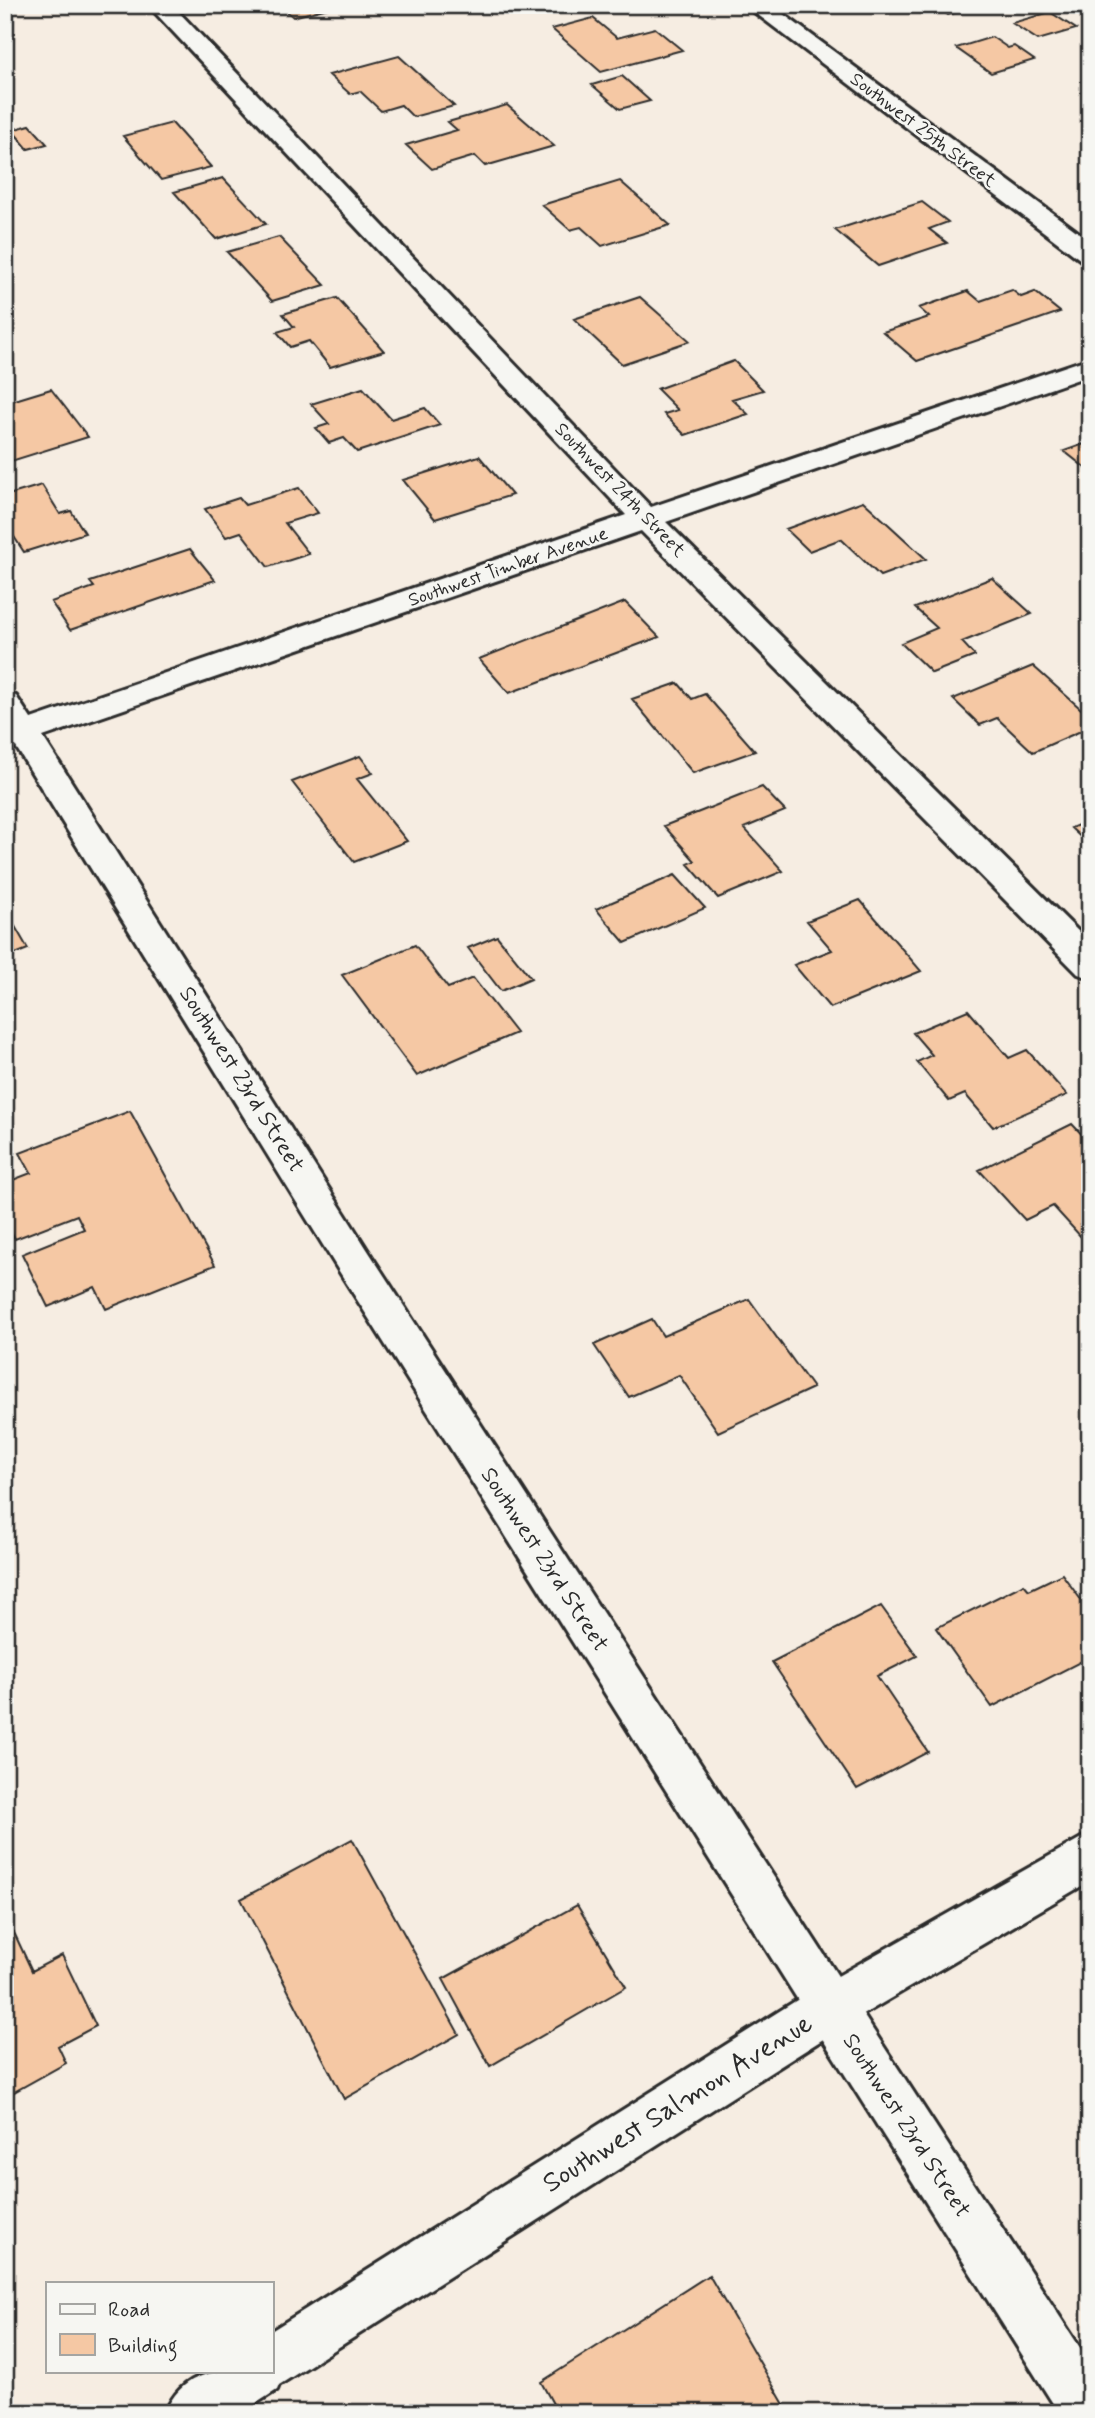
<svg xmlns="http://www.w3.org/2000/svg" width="1095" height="2418" font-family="Mynerve,sans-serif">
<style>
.building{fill:#f5c8a4;stroke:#2b2b2b;stroke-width:2}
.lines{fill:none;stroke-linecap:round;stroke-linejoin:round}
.minor-casing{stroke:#2b2b2b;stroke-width:6}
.tertiary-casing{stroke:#2b2b2b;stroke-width:6}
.secondary-casing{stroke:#2b2b2b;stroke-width:6}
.minor{fill:#f6f6f2;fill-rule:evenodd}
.tertiary{fill:#f6f6f2;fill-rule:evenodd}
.secondary{fill:#f6f6f2;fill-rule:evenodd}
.labels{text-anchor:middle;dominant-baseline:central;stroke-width:5;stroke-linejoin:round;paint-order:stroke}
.far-street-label{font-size:19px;fill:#2b2b2b;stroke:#f6f6f2}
.street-label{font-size:23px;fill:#2b2b2b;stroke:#f6f6f2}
.near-street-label{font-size:28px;fill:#2b2b2b;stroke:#f6f6f2}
</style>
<rect width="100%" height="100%" fill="#f6ede2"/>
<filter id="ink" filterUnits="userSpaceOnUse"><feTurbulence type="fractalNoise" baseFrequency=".0143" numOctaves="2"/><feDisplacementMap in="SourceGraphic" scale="14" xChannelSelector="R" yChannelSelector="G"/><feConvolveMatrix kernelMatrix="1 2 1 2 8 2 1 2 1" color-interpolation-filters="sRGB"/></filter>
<g filter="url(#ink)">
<path class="building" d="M280 5H331L332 7 293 17Z
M858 5H892L866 12Z
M934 5H983L948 15Z
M1050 12 1076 29 1038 40 1012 23Z
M593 18 617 38 655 28 682 50 601 72 552 29Z
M992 37 1008 48 1014 46 1034 60 991 73 956 48Z
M399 56 454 106 413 117 401 105 381 111 360 91 350 94 329 75Z
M622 76 650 101 620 109 592 85Z
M507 105 554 146 485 166 475 156 432 169 406 145 457 130 448 122Z
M172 123 211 167 161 180 123 136Z
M30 125 47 144 28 149 12 130Z
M223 178 266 224 216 239 174 192Z
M620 181 670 225 602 246 581 227 570 230 542 205Z
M922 202 948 222 929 229 947 243 878 266 835 230Z
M279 237 325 285 272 301 227 252Z
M1012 290 1021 297 1035 292 1060 312 917 361 883 332 929 317 919 308 968 291 980 301Z
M640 297 690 341 622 364 574 319Z
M337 298 384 351 330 367 309 341 290 347 277 332 294 327 283 314Z
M734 361 763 390 732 399 748 414 685 435 664 414 678 410 657 389Z
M363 388 391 419 425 408 440 425 357 452 344 438 329 443 316 428 329 424 311 404Z
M51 389 88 437 5 463V403Z
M1090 442V469L1088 470 1064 451Z
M479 456 512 495 435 519 403 480Z
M42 485 60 514 71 511 85 533 24 552 5 523V496Z
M299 488 318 513 285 523 309 554 268 567 241 532 226 537 205 509 239 498 245 505Z
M863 501 926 559 880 576 841 539 809 551 786 529Z
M190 549 215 580 70 630 51 602 94 587 90 582Z
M992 578 1032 614 962 642 975 656 932 673 901 643 937 628 915 608Z
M625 602 659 637 509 693 479 659Z
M1033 666 1090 717V727L1033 752 997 718 980 725 953 699Z
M678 683 692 699 705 694 755 751 693 773 632 699Z
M360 756 373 773 357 779 407 841 354 862 292 782Z
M762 787 785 811 744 828 783 871 718 898 688 864 695 861 664 826Z
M1090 820V846L1071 828Z
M675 875 705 908 625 943 596 909Z
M860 900 921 971 830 1008 794 965 832 950 807 921Z
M5 909 28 949 5 958Z
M497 936 531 978 501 991 468 948Z
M415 945 448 988 473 978 516 1033 417 1076 342 975Z
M968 1010 1009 1058 1027 1050 1067 1095 993 1127 965 1094 949 1101 917 1062 932 1055 913 1033Z
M130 1111 215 1265 106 1309 95 1287 48 1307 22 1254 84 1229 77 1215 15 1239 5 1219V1183L31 1173 20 1153Z
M1072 1124 1090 1143V1234L1082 1238 1053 1206 1025 1220 979 1170Z
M749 1299 813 1388 718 1432 679 1375 629 1397 594 1345 652 1319 663 1336Z
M1062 1574 1090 1612V1657L992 1707 936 1628 1024 1584 1029 1590Z
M881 1606 917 1656 877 1676 928 1752 857 1789 772 1662Z
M352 1839 459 2034 344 2099 241 1899Z
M577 1905 626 1987 490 2066 443 1979Z
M10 1924 32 1971 62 1955 96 2026 58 2046 66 2063 5 2097V1927Z
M709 2275 789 2413H558L541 2382Z"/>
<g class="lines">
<g class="minor-casing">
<path id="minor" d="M148 5H172L651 507 1090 358V375L666 522 1090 943V978L1078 974 641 531 43 737 367 1249 847 1990 854 2007 847 2024 830 2031 813 2024 339 1271 16 747 5 750V693L16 696 31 719 626 515Z
M745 5H771L1090 241V262L1081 260Z"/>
</g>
<g class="tertiary-casing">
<path id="tertiary" d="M830 1983 847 1990 1090 2363V2413H1059L813 2024 806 2007 813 1990Z"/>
</g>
<g class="secondary-casing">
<path id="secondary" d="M1090 1833V1881L847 2024 279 2385 277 2390 241 2413H165C185 2364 227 2371 271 2371V2331L813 1990Z"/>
</g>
<use href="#minor" class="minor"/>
<use href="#tertiary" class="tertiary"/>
<use href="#secondary" class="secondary"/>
</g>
</g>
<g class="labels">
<g class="far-street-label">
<text transform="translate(923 130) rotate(37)">Southwest 25th Street</text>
<text transform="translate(620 490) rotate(46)">Southwest 24th Street</text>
<text transform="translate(508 567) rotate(-19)">Southwest Timber Avenue</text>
</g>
<g class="street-label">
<text transform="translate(241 1080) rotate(58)">Southwest 23rd Street</text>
<text transform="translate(544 1560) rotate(57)">Southwest 23rd Street</text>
<text transform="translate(906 2126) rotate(57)">Southwest 23rd Street</text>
</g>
<g class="near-street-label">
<text transform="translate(678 2104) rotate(-32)">Southwest Salmon Avenue</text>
</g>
</g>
<rect width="1095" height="2418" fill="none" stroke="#f6f6f2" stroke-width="28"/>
<rect x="14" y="14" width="1067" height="2390" fill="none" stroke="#2b2b2b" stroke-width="2.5" filter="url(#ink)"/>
<rect x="46" y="2282" width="228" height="91" fill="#f6f6f2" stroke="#a5a5a2" stroke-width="2"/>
<rect x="60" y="2304" width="35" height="10" fill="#f6f6f2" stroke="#a5a5a2" stroke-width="2"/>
<text x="108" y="2316" font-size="21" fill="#2b2b2b">Road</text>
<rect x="60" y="2334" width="35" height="21" fill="#f5c8a4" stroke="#a5a5a2" stroke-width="2"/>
<text x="108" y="2352" font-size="21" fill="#2b2b2b">Building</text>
</svg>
